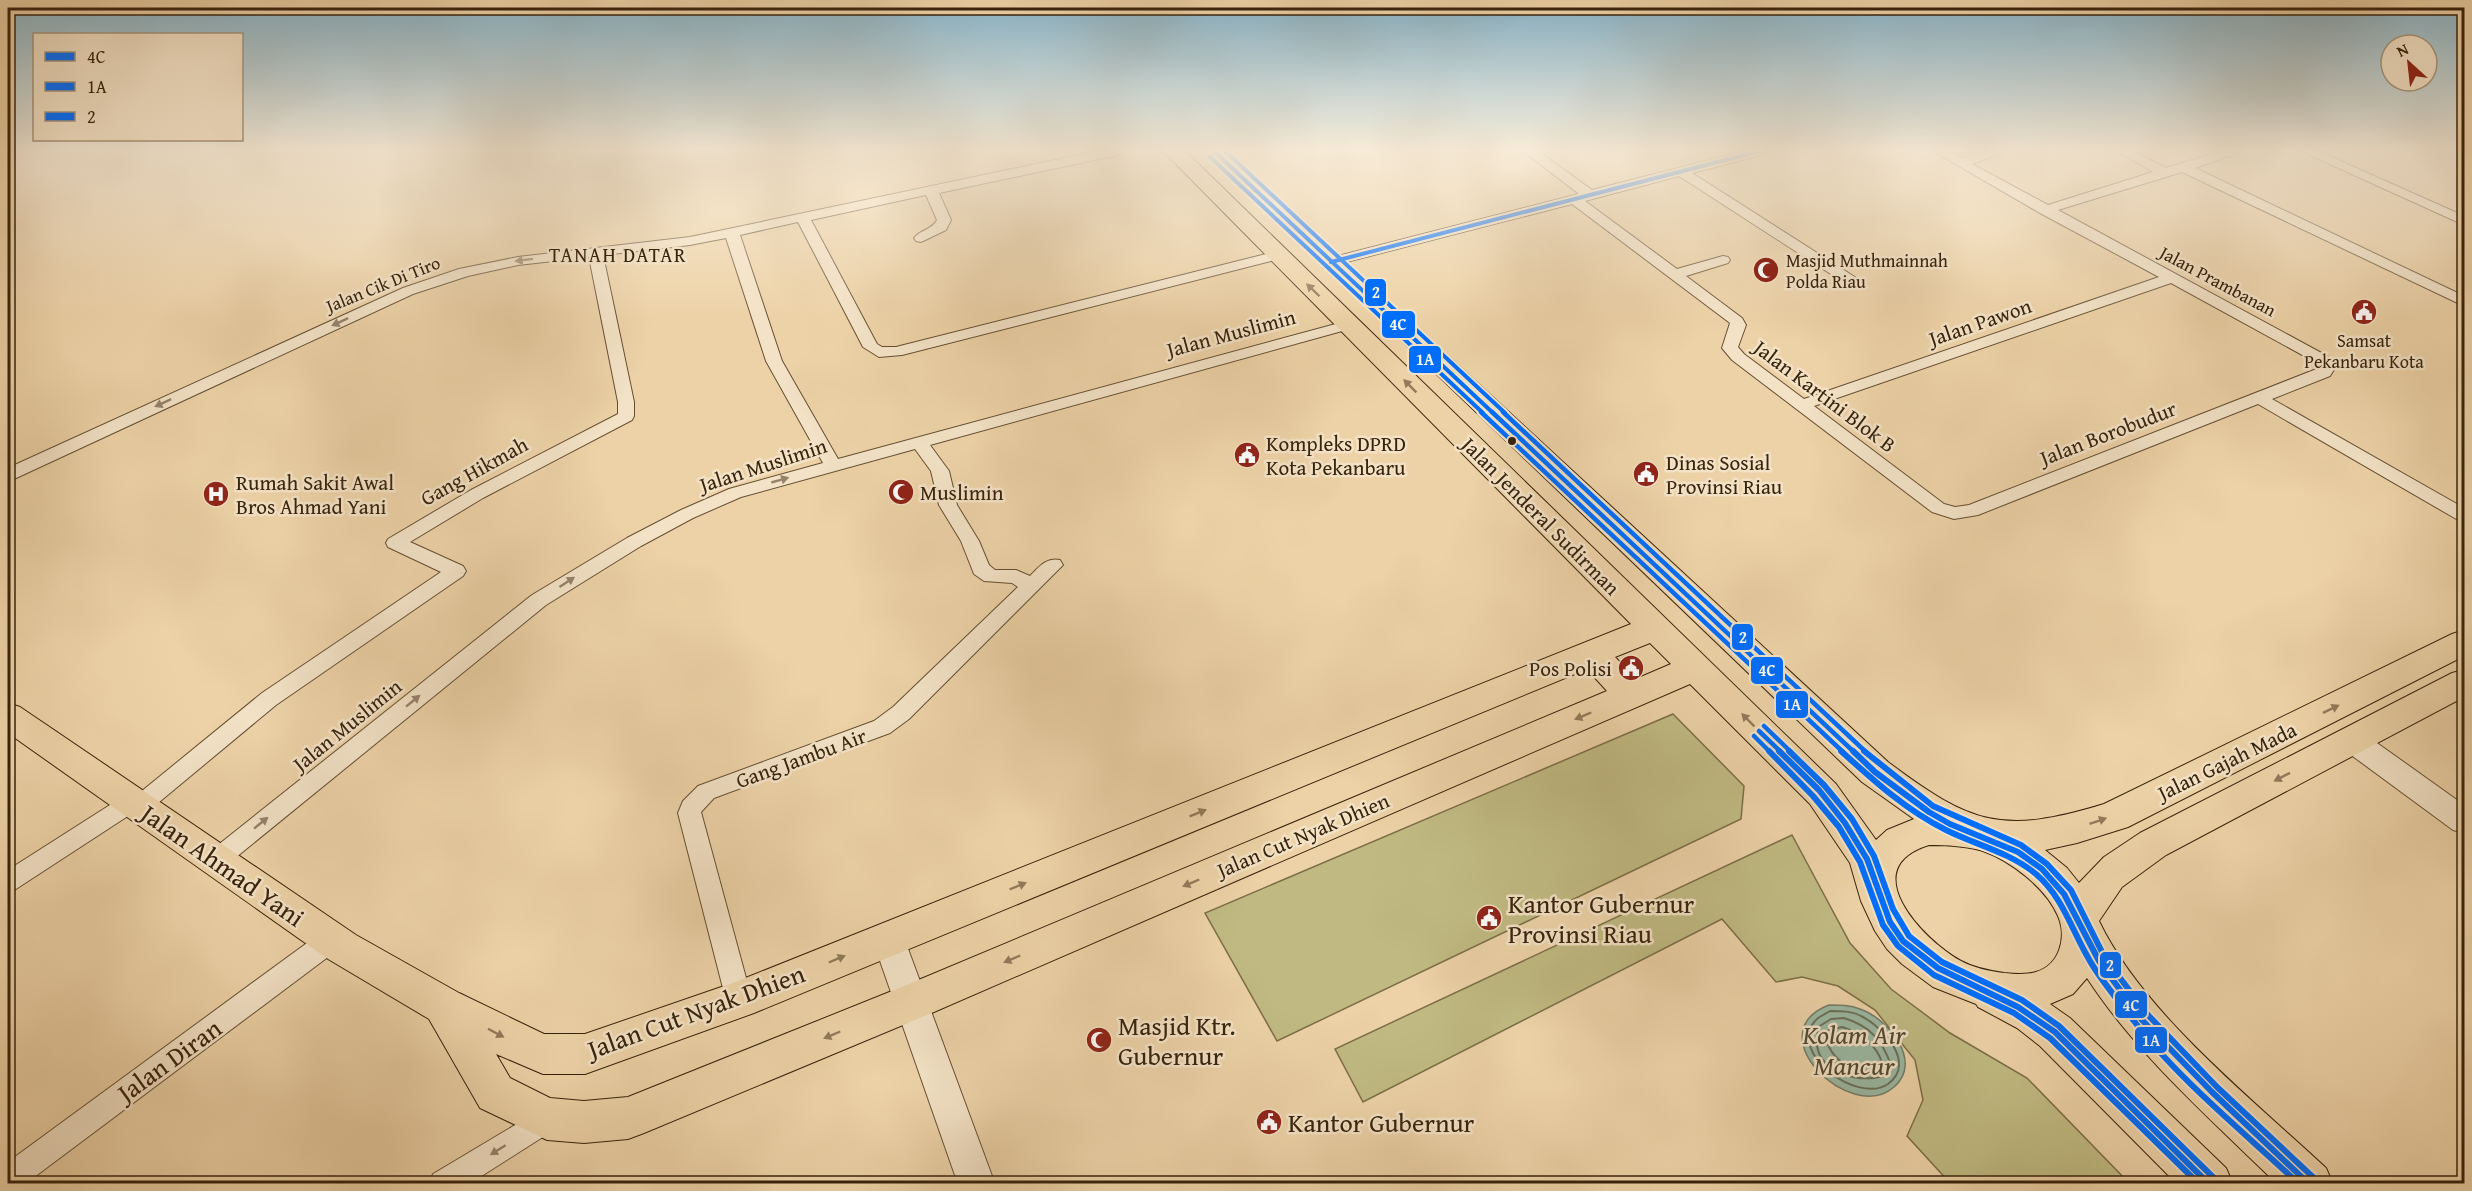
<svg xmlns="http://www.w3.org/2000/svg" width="2472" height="1191" font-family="'Gentium Book Plus',serif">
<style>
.green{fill:#c0ba82;stroke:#7c6e47;stroke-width:1.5}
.water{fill:#9ab8a3;stroke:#737c67;stroke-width:1.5}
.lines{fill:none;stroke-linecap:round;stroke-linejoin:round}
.shore{stroke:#696e58;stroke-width:2}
.minor-casing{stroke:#654f33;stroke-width:2}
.tertiary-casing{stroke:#654f33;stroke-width:2}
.primary-casing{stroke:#38230c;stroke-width:2}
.minor{fill:#f3e2c6;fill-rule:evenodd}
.tertiary{fill:#f3e2c6;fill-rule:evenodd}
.primary{fill:#edd2a7;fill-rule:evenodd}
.bus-1-far2-casing{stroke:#f3e2c6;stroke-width:8}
.bus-1-far1-casing{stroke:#f3e2c6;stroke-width:9}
.bus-1-casing{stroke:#f3e2c6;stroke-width:10}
.bus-2-far2-casing{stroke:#f3e2c6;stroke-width:8}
.bus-2-far1-casing{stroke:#f3e2c6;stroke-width:9}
.bus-2-casing{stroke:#f3e2c6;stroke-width:10}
.bus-3-far2-casing{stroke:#f3e2c6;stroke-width:8}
.bus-3-far1-casing{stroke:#f3e2c6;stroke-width:9}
.bus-3-casing{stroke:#f3e2c6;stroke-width:10}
.bus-1-far2{stroke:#006eff;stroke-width:4}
.bus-1-far1{stroke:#006eff;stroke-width:4.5}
.bus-1{stroke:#006eff;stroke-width:6}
.bus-2-far2{stroke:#006eff;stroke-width:4}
.bus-2-far1{stroke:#006eff;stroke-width:4.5}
.bus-2{stroke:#006eff;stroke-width:6}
.bus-3-far2{stroke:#006eff;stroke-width:4}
.bus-3-far1{stroke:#006eff;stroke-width:4.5}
.bus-3{stroke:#006eff;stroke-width:6}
.oneway{fill:#968269}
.oneway2{fill:#927a5a}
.bus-dot{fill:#38230c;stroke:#f3e2c6;stroke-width:2}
.labels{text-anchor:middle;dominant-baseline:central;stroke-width:5;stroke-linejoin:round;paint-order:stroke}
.far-poi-label{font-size:18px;fill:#38230c;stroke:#f3e2c6;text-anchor:start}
.far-street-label{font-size:18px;fill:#38230c;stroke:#f3e2c6}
.far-quarter-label{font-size:20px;letter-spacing:1.5px;fill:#38230c;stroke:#f3e2c6}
.street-label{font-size:21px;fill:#38230c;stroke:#f3e2c6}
.poi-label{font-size:21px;fill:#38230c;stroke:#f3e2c6;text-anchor:start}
.near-street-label{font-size:26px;fill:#38230c;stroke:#f3e2c6}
.near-poi-label{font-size:26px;fill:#38230c;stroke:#f3e2c6;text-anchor:start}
.near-water-label{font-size:27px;font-style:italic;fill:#504832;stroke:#f3e2c6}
.line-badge{stroke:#f3e2c6;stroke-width:2}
.badge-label{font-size:16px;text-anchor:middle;font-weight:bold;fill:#fff}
</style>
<rect width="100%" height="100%" fill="#edd2a7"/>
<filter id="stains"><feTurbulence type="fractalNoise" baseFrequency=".00333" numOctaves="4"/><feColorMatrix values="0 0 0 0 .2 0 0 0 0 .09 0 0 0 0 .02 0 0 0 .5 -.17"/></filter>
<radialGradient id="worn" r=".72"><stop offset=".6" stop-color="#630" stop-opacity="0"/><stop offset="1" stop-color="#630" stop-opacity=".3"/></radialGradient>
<path class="green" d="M1673 714 1744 786 1741 819 1277 1041 1205 913Z
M1792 835 1850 943 1891 989 1950 1033 2027 1078 2129 1183H1950L1907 1136 1923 1100 1915 1060 1875 1010 1838 986 1802 977 1776 982 1722 919 1363 1102 1335 1049Z"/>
<path class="water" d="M1829 1005C1840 1005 1850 1005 1860 1009 1887 1018 1924 1061 1894 1087 1851 1125 1756 1033 1829 1005Z"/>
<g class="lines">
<path class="shore" d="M1830 1011C1841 1011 1852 1011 1861 1016 1882 1026 1917 1063 1888 1084 1857 1105 1787 1052 1815 1021 1818 1017 1825 1014 1830 1011Z
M1844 1018C1870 1026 1882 1040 1891 1065L1886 1075C1863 1084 1822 1075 1817 1046 1816 1040 1818 1033 1818 1027L1831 1019Z
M1842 1027C1861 1033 1875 1043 1882 1062L1879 1070C1854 1076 1830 1060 1825 1035L1829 1030Z"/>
<g class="minor-casing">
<path id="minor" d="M1098 151H1124L1118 155 939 193 951 220 946 230 921 242 916 241 914 238C920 230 933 229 937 220L926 195 811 220 877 344 882 347H896L1278 251 1285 255 1283 258 902 355 879 357 863 347 798 222 740 235 782 361 838 459 1343 322H1353L1356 325 1353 328 930 445 949 471 957 505 979 541 989 565 995 570H1016L1030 576C1039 567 1046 557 1060 560L1063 565 909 719 890 733 714 798 701 812 752 1000 748 1008 739 1012 730 1008 726 1000 678 813 683 801 698 786 874 721 893 707 1018 587 1012 583 984 581 974 574 961 541 939 505 931 471 915 449 741 497 693 518 641 546 546 605 224 867 216 870 208 867 204 860 208 853 532 595 627 538 681 510 729 489 823 463 766 361 726 238 690 245 603 255 634 402V416L632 420 483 498 410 542 463 566 466 571 463 576 276 705 146 813 138 816 131 814 16 889 8 892V870L124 796 132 793 137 795 262 693 441 572 388 547 386 543 388 539 471 490 618 414V402L589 257 518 265 468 276 413 294 14 479 8 480V468L403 288 459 269 518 257 690 237Z
M1523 151H1538L1592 190 1745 151H1767L1766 154 1692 173 1861 281 1863 284 1861 287H1851L1679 176 1585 201 1677 269 1723 256 1728 257 1730 260 1728 263 1686 276 1742 318 1746 325 1738 347 1744 354 1804 399 2159 277 2040 213 1933 151H1949L1962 158 1985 151H2006L1972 164 2048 205 2153 172 2117 151H2133L2166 168 2222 151H2242L2195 168 2464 296V306L2182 172 2058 210 2327 356 2335 368 2330 376 2272 399 2464 508V522L2458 520 2258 404 1978 515 1954 519 1932 512 1732 360 1722 348 1730 323 1572 204 1331 266 1324 262 1326 259 1579 194ZM2171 283 2315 362 2319 368 1969 505 1955 507 1944 504 1814 406Z
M2301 151H2318L2464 216V225Z
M331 929 340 932 343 940 340 948 25 1184H8V1162L322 932Z
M547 1106 557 1110 561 1119 557 1128 469 1184H429L433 1174Z"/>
</g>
<g class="tertiary-casing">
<path id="tertiary" d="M2353 730 2363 733 2464 805V833L2453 830 2343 749 2339 741 2343 733Z
M888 924 899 928 904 938 995 1184H958L872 938 877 928Z"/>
</g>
<g class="primary-casing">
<path id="primary" d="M1163 151H1185L1836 784 1876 840 1887 830 1914 819 1862 782 1204 151H1226L1888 762C1972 825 2002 835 2104 804L2452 634 2464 630V656L2128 827 2077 843 2045 850 2067 868 2079 883 2104 857 2140 833 2452 673 2464 670V697L2166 855 2122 887 2099 921C2143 1013 2252 1099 2326 1168L2333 1184H2277C2211 1119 2138 1056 2087 978L2073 994 2050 1004 2070 1018 2226 1168 2233 1184H2177L2040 1046 2017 1028 1978 1007 1976 1004 1933 987 1902 964 1887 949 1875 931 1861 901 1850 863 1810 804 1690 684 927 1015 644 1133 628 1139 584 1143 547 1140 480 1108 429 1019 328 959 8 733V703L20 707 356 935 459 993 544 1034H585L733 983 1631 624ZM1650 643 1671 664 1636 679 1615 657ZM1587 669 1607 691 897 989 628 1097 584 1101 550 1098 510 1078 496 1054 543 1074H585L754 1013ZM1929 845C1947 845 1966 846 1983 851 2011 861 2046 888 2058 916 2067 937 2060 965 2036 972 2027 975 2014 974 2004 973 1989 971 1974 968 1961 961 1923 940 1854 868 1929 845Z"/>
</g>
<use href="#minor" class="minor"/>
<use href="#tertiary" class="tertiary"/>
<use href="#primary" class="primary"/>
<g class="bus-1-far2-casing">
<path id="bus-1-far2" d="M1214 151 1493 413
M1331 262 1760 151"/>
</g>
<g class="bus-1-far1-casing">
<path id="bus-1-far1" d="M1492 412 1854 752
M1759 731 1781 752"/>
</g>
<g class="bus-1-casing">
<path id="bus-1" d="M1779 751 1819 790 1845 823 1867 859 1890 922 1903 941 1938 968 2018 1007 2055 1032 2209 1184
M1853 751 1875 772 1929 812 1950 824 2018 852 2042 869 2064 894 2099 961 2142 1020 2212 1092 2309 1184"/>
</g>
<g class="bus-2-far2-casing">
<path id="bus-2-far2" d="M1209 156 1483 413"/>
</g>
<g class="bus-2-far1-casing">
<path id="bus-2-far1" d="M1481 412 1843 752
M1754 736 1770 752"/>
</g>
<g class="bus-2-casing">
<path id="bus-2" d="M1769 751 1813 796 1839 827 1860 862 1883 925 1898 946 1934 975 2014 1013 2050 1038 2199 1184
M1841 751C1873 780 1907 811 1946 830 1976 845 2009 852 2036 874 2065 899 2073 935 2093 966 2105 985 2120 1003 2134 1021 2177 1078 2246 1134 2299 1184"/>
</g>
<g class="bus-3-far2-casing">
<path id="bus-3-far2" d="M1225 151 1505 413"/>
</g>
<g class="bus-3-far1-casing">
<path id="bus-3-far1" d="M1503 412 1866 752
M1764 726 1791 752"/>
</g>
<g class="bus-3-casing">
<path id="bus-3" d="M1789 751 1824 785 1852 819 1874 856 1893 909 1909 936 1942 962 2022 1000 2059 1026 2215 1179
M1864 751 1933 806 2021 845 2047 864 2071 890 2105 958 2148 1015 2217 1087 2315 1179"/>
</g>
<use href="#bus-1-far2" class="bus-1-far2"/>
<use href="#bus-1-far1" class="bus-1-far1"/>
<use href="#bus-1" class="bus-1"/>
<use href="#bus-2-far2" class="bus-2-far2"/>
<use href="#bus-2-far1" class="bus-2-far1"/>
<use href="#bus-2" class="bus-2"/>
<use href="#bus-3-far2" class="bus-3-far2"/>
<use href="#bus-3-far1" class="bus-3-far1"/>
<use href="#bus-3" class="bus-3"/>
</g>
<defs><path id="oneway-solid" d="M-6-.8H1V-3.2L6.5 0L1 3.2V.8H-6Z" transform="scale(1.5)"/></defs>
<g class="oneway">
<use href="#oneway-solid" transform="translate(524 260) rotate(173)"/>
<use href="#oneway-solid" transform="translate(340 322) rotate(155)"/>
<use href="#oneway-solid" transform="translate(163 403) rotate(155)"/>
<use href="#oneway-solid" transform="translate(780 480) rotate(-16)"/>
<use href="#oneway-solid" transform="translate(567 582) rotate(-33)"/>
<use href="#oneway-solid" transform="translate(413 701) rotate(-39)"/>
<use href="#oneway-solid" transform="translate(261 823) rotate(-39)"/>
<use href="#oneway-solid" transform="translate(498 1150) rotate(148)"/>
</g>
<g class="oneway2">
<use href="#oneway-solid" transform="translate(1313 290) rotate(-136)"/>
<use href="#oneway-solid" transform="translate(1410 386) rotate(-135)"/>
<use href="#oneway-solid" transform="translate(2331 709) rotate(-26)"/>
<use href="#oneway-solid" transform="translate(1583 716) rotate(157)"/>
<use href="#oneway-solid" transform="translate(1748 720) rotate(-135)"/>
<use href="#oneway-solid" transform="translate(2282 777) rotate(153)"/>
<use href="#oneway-solid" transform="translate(1198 813) rotate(-22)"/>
<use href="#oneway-solid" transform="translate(2098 821) rotate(-19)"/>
<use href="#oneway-solid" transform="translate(1191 883) rotate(157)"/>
<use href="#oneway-solid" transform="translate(1018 886) rotate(-22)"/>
<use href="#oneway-solid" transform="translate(837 959) rotate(-23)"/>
<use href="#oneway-solid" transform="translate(1012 959) rotate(157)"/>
<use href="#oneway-solid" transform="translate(496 1033) rotate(28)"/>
<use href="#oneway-solid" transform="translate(832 1035) rotate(157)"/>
</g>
<linearGradient id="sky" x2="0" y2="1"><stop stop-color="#89b6cc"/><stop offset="0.47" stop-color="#f7ebd7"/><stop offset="1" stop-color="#f7ebd7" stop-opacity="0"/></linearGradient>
<rect width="2472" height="318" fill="url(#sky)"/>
<defs>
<g id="mosque-disc" transform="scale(1.35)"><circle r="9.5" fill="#8f2418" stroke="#f3e2c6"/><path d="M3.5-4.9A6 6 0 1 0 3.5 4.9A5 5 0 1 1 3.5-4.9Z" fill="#fff"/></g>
<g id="civic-disc" transform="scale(1.35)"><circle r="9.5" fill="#8f2418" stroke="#f3e2c6"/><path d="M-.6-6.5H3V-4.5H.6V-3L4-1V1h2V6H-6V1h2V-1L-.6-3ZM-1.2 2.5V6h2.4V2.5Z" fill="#fff"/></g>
<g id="hospital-disc" transform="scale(1.35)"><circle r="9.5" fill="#8f2418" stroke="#f3e2c6"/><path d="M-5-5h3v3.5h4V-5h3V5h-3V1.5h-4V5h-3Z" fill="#fff"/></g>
</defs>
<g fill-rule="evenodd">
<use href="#mosque-disc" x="1766" y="270"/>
<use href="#civic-disc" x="2364" y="312"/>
<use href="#civic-disc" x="1247" y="455"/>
<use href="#civic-disc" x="1646" y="474"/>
<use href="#mosque-disc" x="901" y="492"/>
<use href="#hospital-disc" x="216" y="494"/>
<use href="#civic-disc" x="1631" y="668"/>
<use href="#civic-disc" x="1489" y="918"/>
<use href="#mosque-disc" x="1099" y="1040"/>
<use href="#civic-disc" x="1269" y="1122"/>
</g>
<circle class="bus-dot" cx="1512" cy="441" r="5"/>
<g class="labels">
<g class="far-poi-label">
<text x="1786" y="260">Masjid Muthmainnah<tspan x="1786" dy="21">Polda Riau</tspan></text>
<text x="2364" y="340" text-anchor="middle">Samsat<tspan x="2364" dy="21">Pekanbaru Kota</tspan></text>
</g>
<g class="far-street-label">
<text transform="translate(2218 281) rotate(28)">Jalan Prambanan</text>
<text transform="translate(383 284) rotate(-22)">Jalan Cik Di Tiro</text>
</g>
<g class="far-quarter-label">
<text x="618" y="254">TANAH DATAR</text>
</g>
<g class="street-label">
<text transform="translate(1980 322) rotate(-19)">Jalan Pawon</text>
<text transform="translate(1231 333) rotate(-15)">Jalan Muslimin</text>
<text transform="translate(1825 396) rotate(37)">Jalan Kartini Blok B</text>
<text transform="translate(2108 433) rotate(-21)">Jalan Borobudur</text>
<text transform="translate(763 465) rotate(-18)">Jalan Muslimin</text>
<text transform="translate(474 471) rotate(-29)">Gang Hikmah</text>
<text transform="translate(1541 516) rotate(45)">Jalan Jenderal Sudirman</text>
<text transform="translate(347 725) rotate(-39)">Jalan Muslimin</text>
<text transform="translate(801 758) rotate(-20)">Gang Jambu Air</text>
<text transform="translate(2227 761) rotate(-26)">Jalan Gajah Mada</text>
<text transform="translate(1303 835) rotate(-23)">Jalan Cut Nyak Dhien</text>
</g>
<g class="poi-label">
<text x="1266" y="443">Kompleks DPRD<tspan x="1266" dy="24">Kota Pekanbaru</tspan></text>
<text x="1666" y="462">Dinas Sosial<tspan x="1666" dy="24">Provinsi Riau</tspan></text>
<text x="236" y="482">Rumah Sakit Awal<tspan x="236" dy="24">Bros Ahmad Yani</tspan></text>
<text x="920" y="492">Muslimin</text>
<text x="1612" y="668" text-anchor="end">Pos Polisi</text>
</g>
<g class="near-street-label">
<text transform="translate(223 865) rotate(35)">Jalan Ahmad Yani</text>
<text transform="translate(696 1011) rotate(-20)">Jalan Cut Nyak Dhien</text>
<text transform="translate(169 1060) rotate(-36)">Jalan Diran</text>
</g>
<g class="near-poi-label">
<text x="1508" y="903">Kantor Gubernur<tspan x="1508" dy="30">Provinsi Riau</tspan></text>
<text x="1118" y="1025">Masjid Ktr.<tspan x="1118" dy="30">Gubernur</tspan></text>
<text x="1288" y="1122">Kantor Gubernur</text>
</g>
<g class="near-water-label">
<text x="1854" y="1034">Kolam Air<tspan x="1854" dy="31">Mancur</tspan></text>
</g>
</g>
<g class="line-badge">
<rect x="1364" y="278" width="23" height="29" rx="6" fill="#006eff"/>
<rect x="1381" y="310" width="35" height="29" rx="6" fill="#006eff"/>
<rect x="1408" y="345" width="34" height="29" rx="6" fill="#006eff"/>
<rect x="1731" y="623" width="23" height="28" rx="6" fill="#006eff"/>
<rect x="1750" y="656" width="34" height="29" rx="6" fill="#006eff"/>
<rect x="1775" y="690" width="34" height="29" rx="6" fill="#006eff"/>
<rect x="2099" y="951" width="23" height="28" rx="6" fill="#006eff"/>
<rect x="2114" y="990" width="34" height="29" rx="6" fill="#006eff"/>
<rect x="2134" y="1026" width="34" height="28" rx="6" fill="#006eff"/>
</g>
<g class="badge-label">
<text x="1376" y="298">2</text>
<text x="1398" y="330">4C</text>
<text x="1425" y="365">1A</text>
<text x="1743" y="643">2</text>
<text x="1767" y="676">4C</text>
<text x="1792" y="710">1A</text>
<text x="2110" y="971">2</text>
<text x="2131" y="1011">4C</text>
<text x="2151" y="1046">1A</text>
</g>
<rect width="2472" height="1191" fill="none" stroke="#edd2a7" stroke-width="30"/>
<rect x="9" y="9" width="2454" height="1173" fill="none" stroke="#38230c" stroke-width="3"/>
<rect x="15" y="15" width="2442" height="1161" fill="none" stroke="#38230c" stroke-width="1.5"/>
<rect x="33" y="33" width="210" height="108" fill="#f3e2c6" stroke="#a8967c" stroke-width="1.5"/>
<rect x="45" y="52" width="30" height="9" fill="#006eff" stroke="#a8967c" stroke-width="1.5"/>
<text x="87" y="63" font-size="18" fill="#38230c">4C</text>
<rect x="45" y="82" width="30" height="9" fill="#006eff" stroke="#a8967c" stroke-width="1.5"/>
<text x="87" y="93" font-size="18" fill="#38230c">1A</text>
<rect x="45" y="112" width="30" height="9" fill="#006eff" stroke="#a8967c" stroke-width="1.5"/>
<text x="87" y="123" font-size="18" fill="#38230c">2</text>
<g transform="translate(2409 63) rotate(333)"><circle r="28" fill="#f3e2c6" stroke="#a8967c" stroke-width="1.5"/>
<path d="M0-4.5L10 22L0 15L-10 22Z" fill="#8f2418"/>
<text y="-9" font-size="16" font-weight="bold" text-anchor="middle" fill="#38230c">N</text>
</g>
<rect width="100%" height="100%" filter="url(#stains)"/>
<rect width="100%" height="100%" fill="url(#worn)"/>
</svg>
